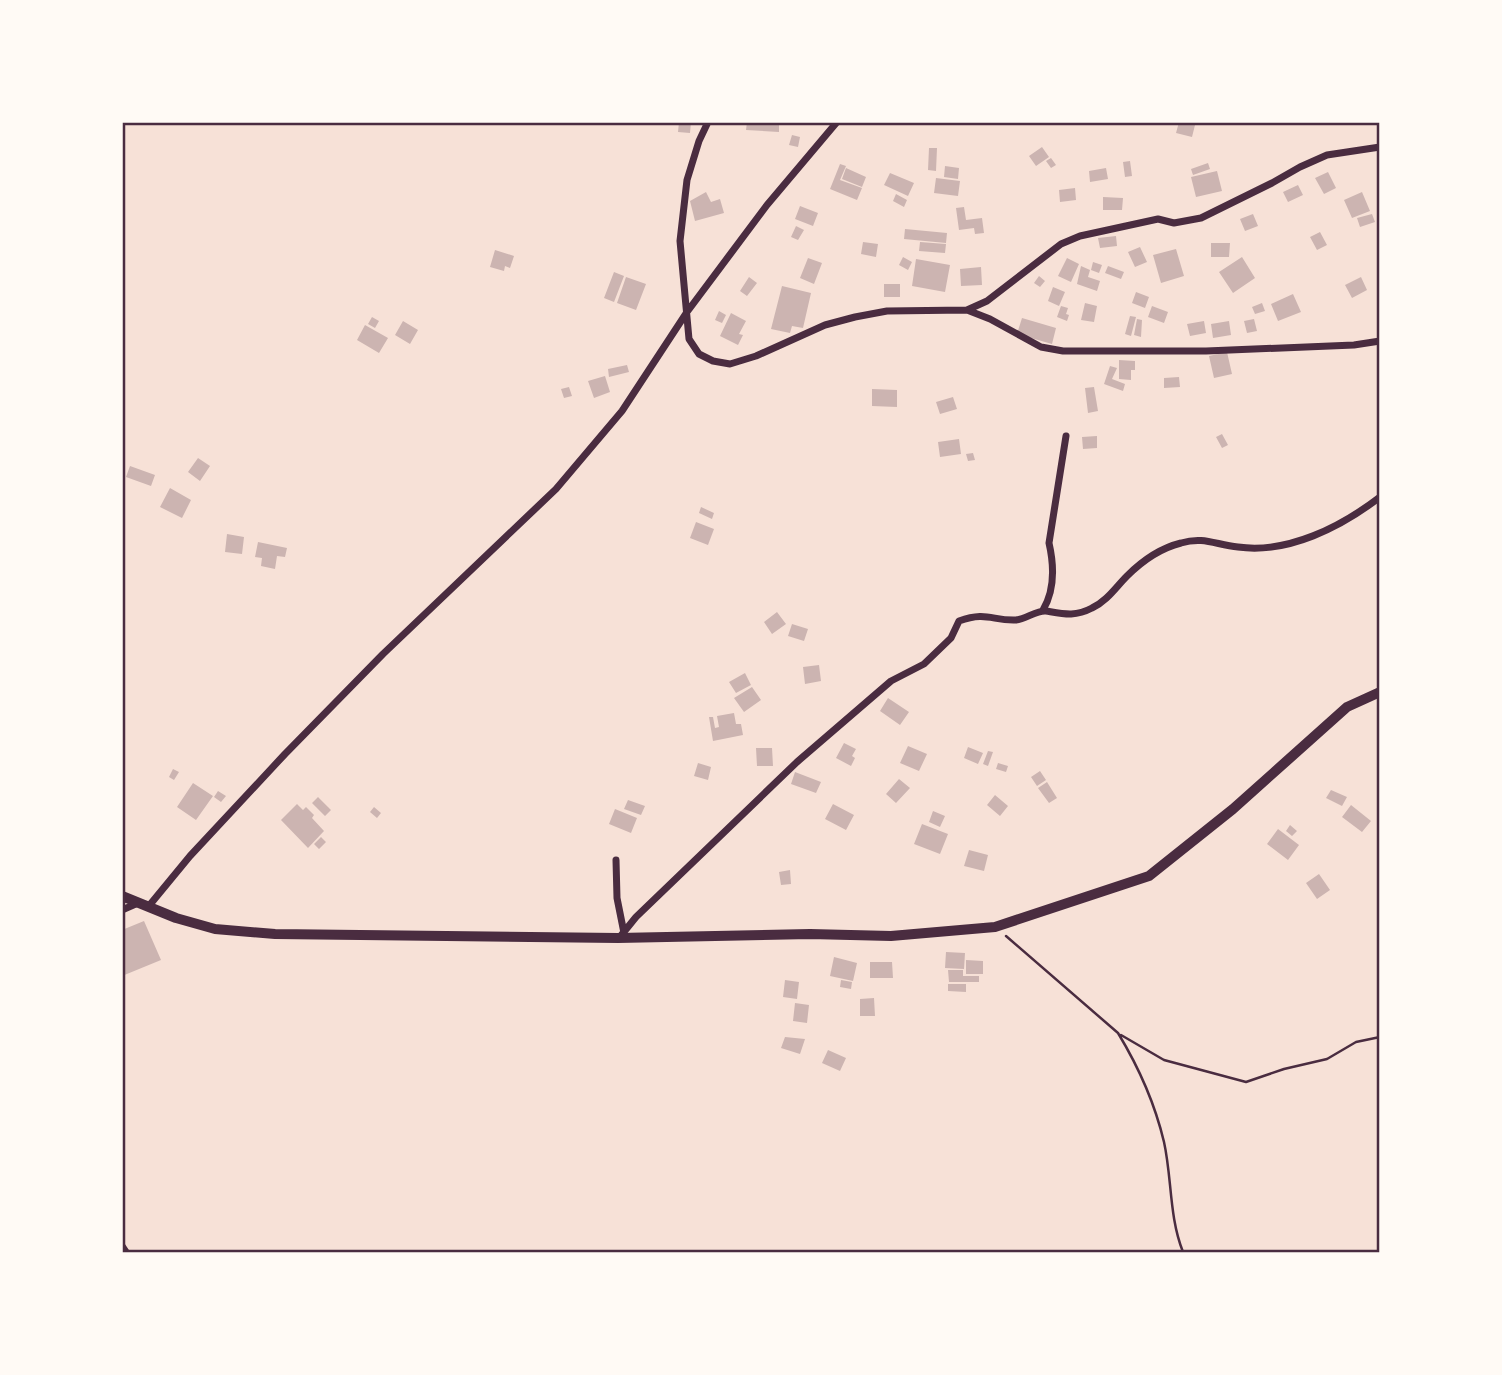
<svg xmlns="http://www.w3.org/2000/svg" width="1502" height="1375" font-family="Signika,sans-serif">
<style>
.building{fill:#ccb4b1}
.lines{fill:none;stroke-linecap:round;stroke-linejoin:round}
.path{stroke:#4a2c40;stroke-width:2.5}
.minor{stroke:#4a2c40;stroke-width:7}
.secondary{stroke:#4a2c40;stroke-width:10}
.neatline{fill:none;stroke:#4a2c40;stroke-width:2.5}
</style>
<rect width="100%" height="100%" fill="#f7e1d7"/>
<path class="building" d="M679 122H691L690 133 678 132Z
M747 122H779V132L746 130Z
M1179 122 1195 125 1192 137 1176 133Z
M792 135 800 137 798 147 789 145Z
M1042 147 1049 157 1036 166 1029 156Z
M929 148H937L936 171 928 170Z
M1051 158 1056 165 1051 168 1046 161Z
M1130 161 1132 176 1125 177 1123 162Z
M1208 163 1210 169 1193 175 1191 169Z
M840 164 846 166 840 180 862 188 857 200 830 189Z
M945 166 959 168 958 179 944 177Z
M846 168 866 177 862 187 842 179Z
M1106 168 1108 179 1090 182 1089 171Z
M1217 171 1222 191 1196 197 1191 177Z
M1328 172 1336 188 1324 194 1315 178Z
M890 173 914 183 908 196 884 185Z
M936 178 960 181 958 196 934 193Z
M1298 185 1303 195 1288 202 1283 192Z
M1075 188 1076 200 1060 202 1059 190Z
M706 192 711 202 720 199 724 213 695 221 690 201Z
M1362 192 1370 211 1352 218 1344 200Z
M896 194 907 200 904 207 893 201Z
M1103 197 1123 198 1122 210H1103Z
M800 206 818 213 813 226 795 219Z
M964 207 966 220 982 218 984 233 975 234 974 228 959 230 956 208Z
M1253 214 1258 226 1245 231 1240 219Z
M1372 214 1375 222 1360 227 1357 218Z
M796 226 804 230 798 240 791 237Z
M905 229 947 233 946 243 904 239Z
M1320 232 1327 245 1317 250 1310 237Z
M1116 236 1117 246 1100 248 1098 238Z
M863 242 878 244 876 257 861 254Z
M920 242 946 244 945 253 919 251Z
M1211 243H1230L1229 257H1211Z
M1140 247 1147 262 1135 267 1128 252Z
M1176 249 1184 276 1161 283 1153 255Z
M495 250 514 256 510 268 505 266 504 271 490 267Z
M903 257 912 262 908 270 899 265Z
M1242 257 1255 278 1233 293 1219 272Z
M808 258 822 263 814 284 800 278Z
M1067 258 1079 264 1071 282 1058 276Z
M916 259 950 265 945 292 912 286Z
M1093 262 1102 265 1099 273 1091 270Z
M1081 266 1090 270 1088 277 1100 281 1097 291 1077 284Z
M1108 266 1124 272 1121 279 1105 273Z
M981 267 982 285 961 286 960 269Z
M614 272 624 276 614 302 604 298Z
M1039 276 1045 281 1040 287 1034 283Z
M626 277 646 284 636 310 617 303Z
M749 277 757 283 747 296 740 291Z
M1361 277 1367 290 1352 298 1345 285Z
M884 284H900V297H884Z
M782 286 811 293 803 328 792 326 790 333 771 329Z
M1053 287 1065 292 1059 306 1048 301Z
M1136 292 1149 297 1145 308 1132 303Z
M1293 294 1301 312 1278 321 1271 304Z
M1085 303 1097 306 1094 322 1081 320Z
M1262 303 1265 311 1255 314 1252 307Z
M1061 306 1068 308 1066 314 1069 315 1067 321 1057 317Z
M1152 306 1168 312 1164 323 1148 317Z
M719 311 726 315 722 323 715 320Z
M731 313 746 321 739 334 743 335 738 345 720 336Z
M1130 316 1136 317 1131 336 1125 334Z
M372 317 379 321 375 328 368 324Z
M1022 318 1056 328 1052 344 1017 334Z
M1137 319 1142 320 1141 337 1134 335Z
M1254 319 1257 331 1247 333 1244 321Z
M403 321 418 330 410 344 395 335Z
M1204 321 1206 333 1190 336 1187 324Z
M1229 321 1231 335 1213 338 1211 324Z
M365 325 388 338 379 353 357 340Z
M1227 352 1232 374 1214 378 1209 356Z
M1119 360 1135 361V370H1131V380L1119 379Z
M627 365 629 372 609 377 608 369Z
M1110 366 1117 368 1112 379 1125 384 1123 391 1104 384Z
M605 376 610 392 594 398 588 381Z
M1179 377 1180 387 1164 388V378Z
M569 387 572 396 564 398 561 389Z
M1094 387 1098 411 1088 413 1085 388Z
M872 389 897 390V407L872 406Z
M953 397 957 409 940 414 936 402Z
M1222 434 1228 445 1222 448 1216 437Z
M1097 436V448L1083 449 1082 437Z
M959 439 961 454 940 457 938 442Z
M973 453 975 460 968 461 966 454Z
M198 458 210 466 200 481 188 472Z
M130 466 155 475 151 486 126 477Z
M170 488 191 500 182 518 160 507Z
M701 507 714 513 712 519 699 513Z
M696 522 714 529 708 545 690 538Z
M227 534 244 537 242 554 225 552Z
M258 542 287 548 285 557 277 556 275 569 261 566 262 558 255 557Z
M777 612 786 624 772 634 764 622Z
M792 624 808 629 804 641 788 636Z
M819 665 821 681 805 684 803 667Z
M745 673 751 685 736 693 729 682Z
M752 687 761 700 744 712 734 698Z
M888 698 909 712 900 725 880 711Z
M734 713 736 724H741L743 735 713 741 709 717H713L715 728 719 727 717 716Z
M844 743 856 749 852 756 855 758 851 766 836 758Z
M908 746 927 754 919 771 900 763Z
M968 747 983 753 978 764 964 758Z
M756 748H772L773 766H757Z
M988 751 993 752 988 766 983 764Z
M698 763 711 767 708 780 694 776Z
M998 763 1008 766 1006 772 996 769Z
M173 769 179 772 174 780 169 777Z
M1040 771 1046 780 1037 786 1031 777Z
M795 772 821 782 816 793 791 784Z
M899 779 910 788 896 803 886 794Z
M1047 782 1057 798 1049 803 1038 788Z
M193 783 213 796 196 820 177 807Z
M1331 790 1347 797 1342 806 1326 798Z
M218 791 226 796 221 802 214 797Z
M995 795 1008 806 1000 816 987 805Z
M318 797 331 810 325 816 312 803Z
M628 800 645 806 641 815 624 809Z
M297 804 303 810 306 807 314 815 312 818 324 831 308 848 281 820Z
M833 804 854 815 846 830 825 819Z
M1351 805 1371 821 1362 832 1342 817Z
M374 807 381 813 377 818 370 812Z
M615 809 637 818 631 833 609 824Z
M933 811 945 816 940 827 929 822Z
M922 824 948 834 940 854 914 844Z
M1290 825 1297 831 1292 836 1286 831Z
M1278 829 1299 845 1288 860 1267 844Z
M321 837 326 842 319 849 314 844Z
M969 850 988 855 984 871 964 866Z
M790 870 791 884 781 885 779 872Z
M1319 874 1330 890 1317 899 1306 883Z
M144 921 161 960 122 976V930Z
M946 952 965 953 964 969 945 968Z
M834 957 857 963 853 981 830 976Z
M966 960 983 961V974H966Z
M870 962H892L893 978H870Z
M948 970H963V976H979V982H949Z
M785 980 799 982 797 999 783 997Z
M841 980 852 982 851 989 840 987Z
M948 984H966V992L948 991Z
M874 998 875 1016H860V999Z
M795 1003 809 1005 807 1023 793 1021Z
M785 1037 805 1039 800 1054 781 1048Z
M828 1050 846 1058 840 1071 822 1063Z"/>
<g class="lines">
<path class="path" d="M1006 936 1118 1033C1138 1066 1155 1104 1164 1142 1172 1178 1169 1217 1183 1252
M1121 1035 1164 1060 1246 1082 1284 1069 1327 1059 1356 1042 1380 1037"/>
<path class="minor" d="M708 122 699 141 687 180 680 241 689 339 699 354 713 361 730 364 756 356 825 325 855 317 887 311 967 310 987 301 1061 244 1080 236 1158 219 1174 223 1201 218 1272 183 1300 167 1327 155 1380 147
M967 310 990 319 1041 347 1063 351H1206L1354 345 1380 341
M1043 610C1055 590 1054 565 1049 543L1066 436
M616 860 617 898 624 933
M148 907 190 856 285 754 383 654 556 489 622 411 687 312 767 205 837 122
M122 910 138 903
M619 938 636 917 797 762 891 681 924 664 951 638 959 621C987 611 992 621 1016 620 1026 619 1037 610 1046 611 1064 614 1075 617 1092 608 1107 601 1116 587 1127 576 1142 561 1161 548 1181 543 1204 536 1216 545 1238 547 1288 554 1341 527 1380 497
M122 1246 126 1252"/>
<path class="secondary" d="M122 896 176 918 215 929 275 934 618 938 810 934 891 936 995 927 1149 876 1233 809 1347 707 1380 692"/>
</g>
<rect width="1502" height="1375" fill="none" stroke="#fffaf5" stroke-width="248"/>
<rect x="124" y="124" width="1254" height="1127" class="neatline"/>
</svg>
